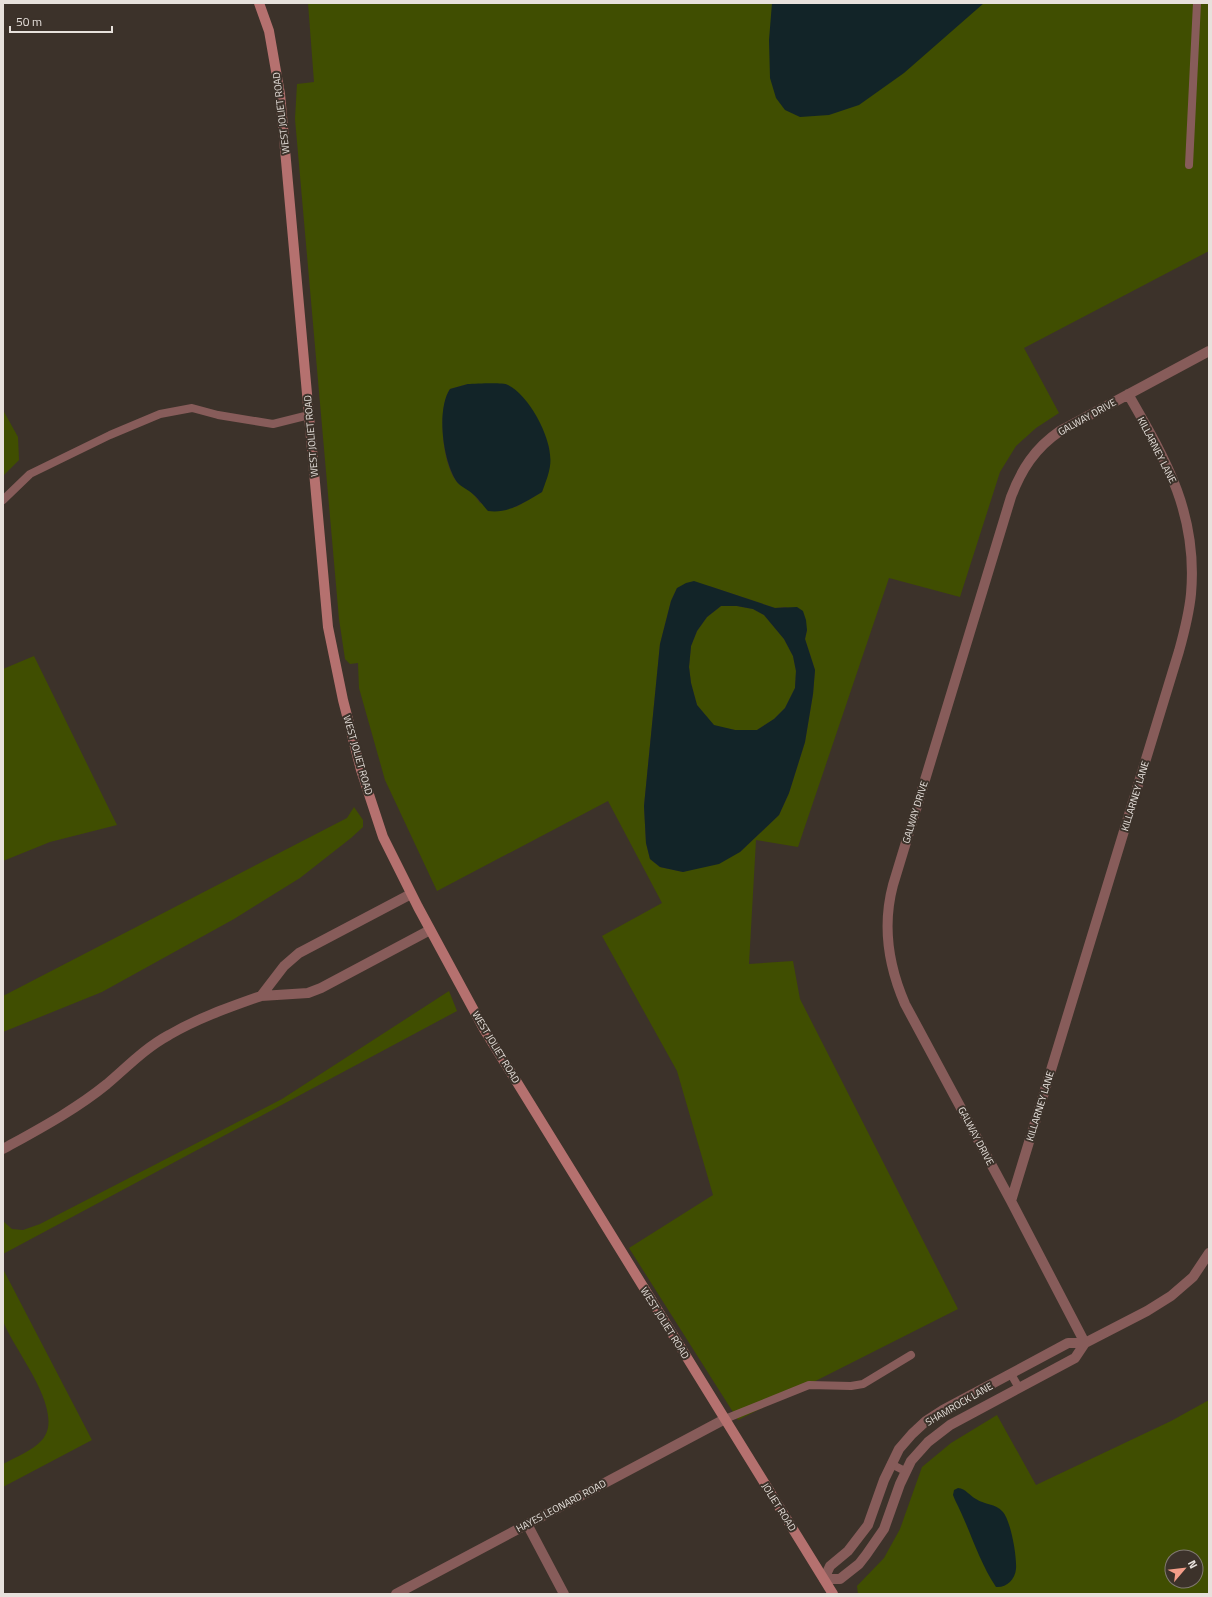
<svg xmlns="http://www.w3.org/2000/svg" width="1212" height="1597" font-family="'Titillium Web',sans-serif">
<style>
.green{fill:#404e01;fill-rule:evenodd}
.water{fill:#122428;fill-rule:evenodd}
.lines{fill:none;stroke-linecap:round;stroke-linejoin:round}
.service{stroke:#875c5a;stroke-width:8}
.minor{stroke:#875c5a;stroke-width:10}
.secondary{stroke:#b5716f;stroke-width:10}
.labels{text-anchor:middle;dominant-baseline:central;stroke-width:4;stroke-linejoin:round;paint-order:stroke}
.street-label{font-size:10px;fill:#e7e1dc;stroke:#3c322a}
</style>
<rect width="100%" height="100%" fill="#3c322a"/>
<path class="green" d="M308 3H1209V251L1024 348 1059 413 1036 428 1016 446 1000 472 960 597 889 578 798 847 756 840 749 964 793 961 800 999 958 1309 738 1420 629 1248 713 1195 677 1071 602 936 662 903 608 801 437 891 385 780 359 688 358 663 350 664 345 659 339 619 295 119 297 84 314 82ZM468 384H506L549 447 550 465 542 492 516 507 480 503C476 497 472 492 465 487 463 486 459 485 457 482 442 465 437 408 450 389ZM709 586 775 608 786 607 807 630 805 639 815 670 813 694 805 742 789 793 779 815 740 852 683 872 660 867 650 859 646 843 644 806 660 644 671 601 677 588Z
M3 410 18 437 19 460 3 476Z
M721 606H737L753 609 764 615 784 639 793 656 796 671 795 688 785 708 774 719 757 730H735L714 726 697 705 691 683 689 667 691 646 697 631 707 617Z
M34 656 117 825 50 842 3 861V669Z
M354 807 363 820V827L351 838 300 878 234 919 102 992 3 1032V996L347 818Z
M449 991 457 1011 3 1254V1221L12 1229 23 1230 40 1224 282 1099Z
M3 1269 92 1440 3 1487V1464C16 1457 32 1451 42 1440 67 1412 13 1349 3 1321 1 1312 3 1280 3 1269Z
M1209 1400V1594H858L857 1586 884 1558 900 1529 922 1467 951 1443 997 1415 1036 1485 1171 1421ZM1172 1557H1196V1581H1172Z"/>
<path class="water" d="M772 3H984L904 73 859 105 829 115 800 117 785 110 776 98 770 78 769 40Z
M468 384C476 384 502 382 508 385 530 396 554 441 550 466 549 474 545 484 542 492 525 502 508 514 488 511 483 506 479 499 474 495 469 490 461 487 457 482 443 462 436 410 450 389Z
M694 581 775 608 797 607 803 611 806 620 807 630 805 639 815 670 813 694 805 742 789 793 779 815 740 852 719 864 683 872 660 867 650 859 646 843 644 806 660 644 671 601 677 588 686 583ZM721 606H737L753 609 764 615 784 639 793 656 796 671 795 688 785 708 774 719 757 730H735L714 725 697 705 691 683 689 667 691 646 697 631 707 617Z
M958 1488C966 1489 969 1495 976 1499 985 1505 995 1503 1003 1512 1011 1522 1017 1556 1016 1569 1015 1580 1006 1588 996 1587 978 1560 970 1529 955 1500L953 1495 954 1490Z"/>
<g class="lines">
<path class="service" d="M1189 165 1197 3
M3 500 30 474 110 435 160 414 192 408 218 415 273 424 309 415
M1011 1374 1019 1388
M725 1419 809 1385 851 1386 863 1384 911 1355
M891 1464 905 1471"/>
<path class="minor" d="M411 894 299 953 284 966 261 996 308 993 321 988 430 930
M3 1149C39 1129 75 1110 107 1084 127 1067 145 1048 169 1035 198 1018 230 1007 261 996
M1011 1201 1179 651C1184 633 1189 614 1191 594 1198 514 1166 460 1128 394
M1085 1343 1011 1201 905 1004C888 965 882 926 893 885L1011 497C1021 470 1035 448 1060 431L1209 351
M1085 1343H1068L943 1410 926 1421 912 1434 899 1449 884 1480 868 1525 848 1551 830 1566 824 1579H840L859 1564 866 1555 884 1529 900 1484 911 1461 928 1442 950 1425 1075 1358 1085 1343 1147 1311 1171 1296 1193 1277 1209 1253
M527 1524 564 1594
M396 1594 725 1419"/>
<path class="secondary" d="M259 3 269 31 280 94 328 627 343 700 361 770 383 837 418 907 484 1029 833 1594"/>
</g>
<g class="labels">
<g class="street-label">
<text transform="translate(281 113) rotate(-97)">WEST JOLIET ROAD</text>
<text transform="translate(1087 417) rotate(-29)">GALWAY DRIVE</text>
<text transform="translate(311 436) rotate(-95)">WEST JOLIET ROAD</text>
<text transform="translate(1157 450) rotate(63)">KILLARNEY LANE</text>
<text transform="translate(358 755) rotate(74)">WEST JOLIET ROAD</text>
<text transform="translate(1135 796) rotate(-73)">KILLARNEY LANE</text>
<text transform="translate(915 812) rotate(-73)">GALWAY DRIVE</text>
<text transform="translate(496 1047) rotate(59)">WEST JOLIET ROAD</text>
<text transform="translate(1040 1106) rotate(-73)">KILLARNEY LANE</text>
<text transform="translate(976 1136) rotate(62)">GALWAY DRIVE</text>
<text transform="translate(665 1323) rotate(58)">WEST JOLIET ROAD</text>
<text transform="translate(959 1404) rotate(-30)">SHAMROCK LANE</text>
<text transform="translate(561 1506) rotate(-28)">HAYES LEONARD ROAD</text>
<text transform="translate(779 1507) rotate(58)">JOLIET ROAD</text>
</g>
</g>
<rect width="1212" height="1597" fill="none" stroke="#e7e1dc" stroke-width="8"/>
<g transform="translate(1184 1569) rotate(62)"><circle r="19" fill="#3c322a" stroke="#807871"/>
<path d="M0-3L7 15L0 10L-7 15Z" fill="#f49e89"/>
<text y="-6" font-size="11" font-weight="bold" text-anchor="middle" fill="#e7e1dc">N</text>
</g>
<path d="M10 26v6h102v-6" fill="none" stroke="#e7e1dc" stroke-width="2"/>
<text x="16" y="26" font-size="12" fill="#e7e1dc" stroke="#3c322a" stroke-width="3" paint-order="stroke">50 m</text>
</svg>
